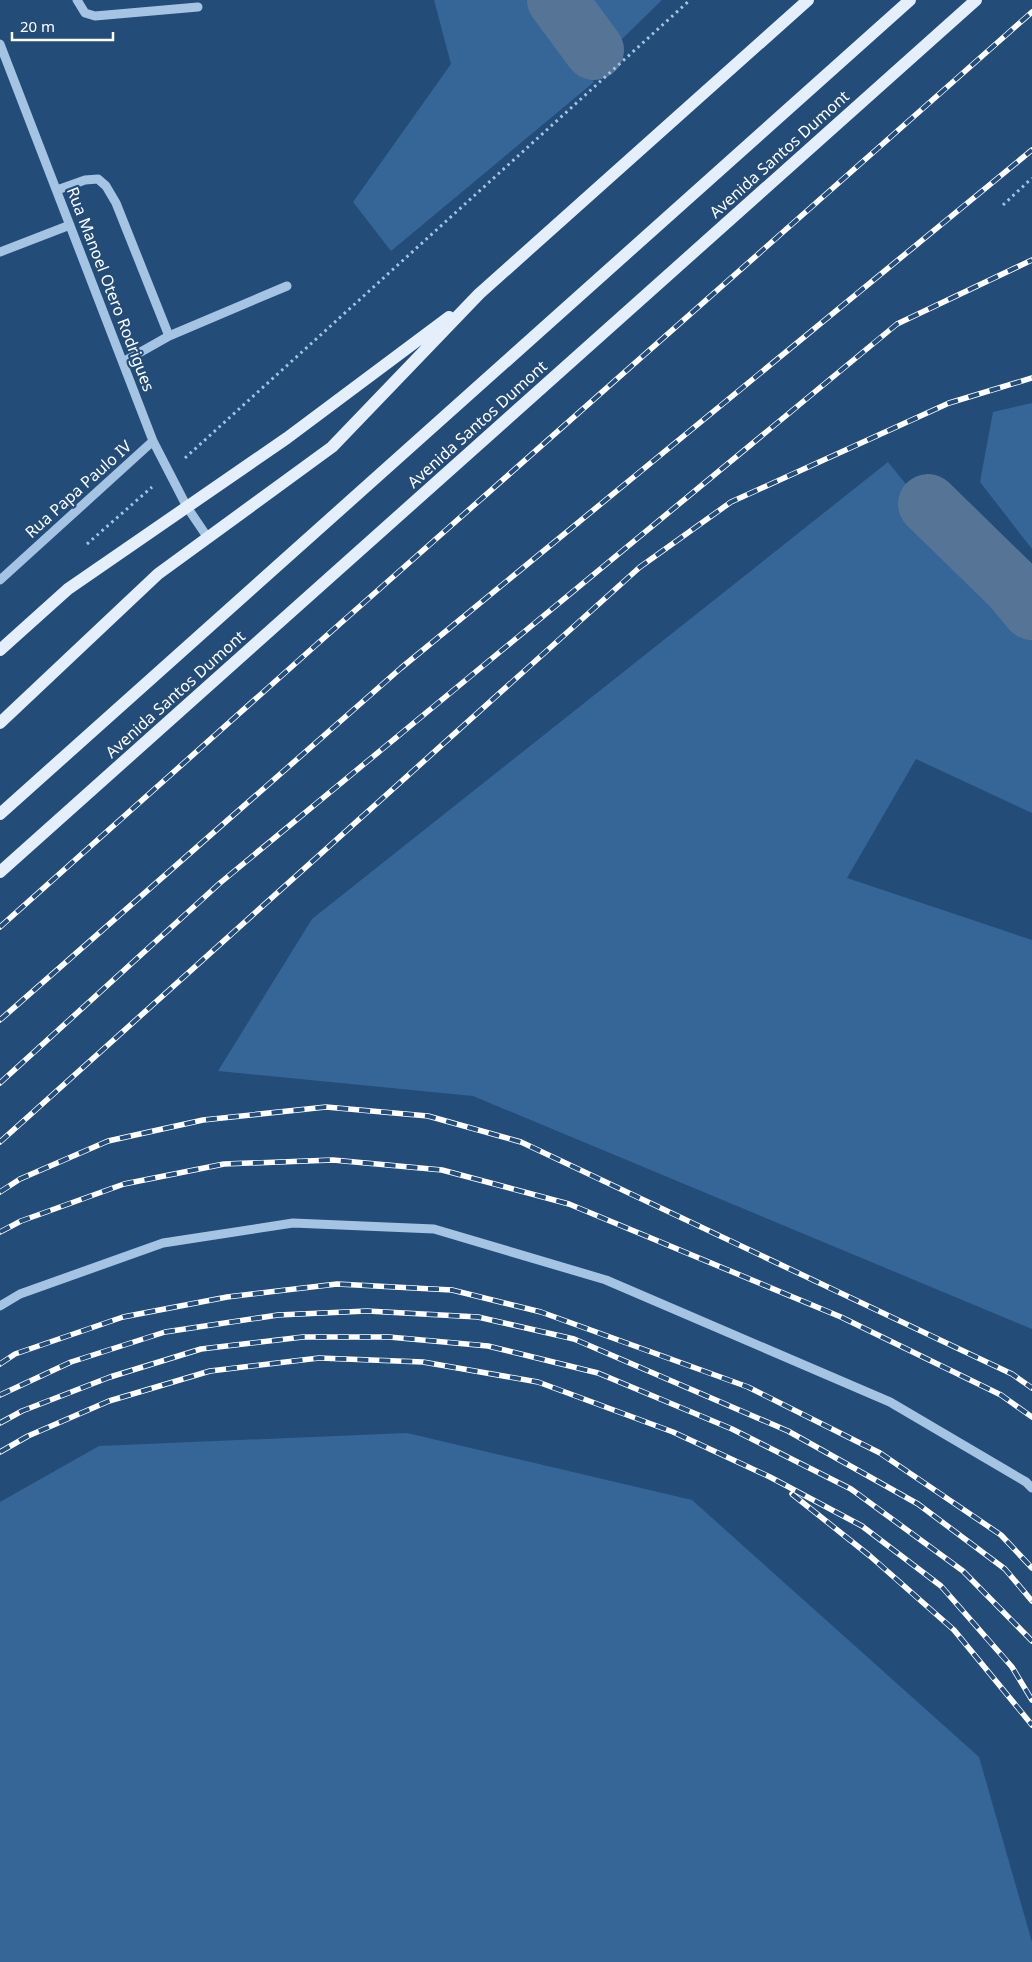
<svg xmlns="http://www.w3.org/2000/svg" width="1032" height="1962" font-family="'Noto Sans',sans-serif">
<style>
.green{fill:#366697}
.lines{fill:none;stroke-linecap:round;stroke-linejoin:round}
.river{stroke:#567496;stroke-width:60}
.path{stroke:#a5c4e4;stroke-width:3;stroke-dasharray:2.5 4;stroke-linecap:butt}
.minor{stroke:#a5c4e4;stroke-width:9}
.major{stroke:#e5effc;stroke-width:12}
.rail-casing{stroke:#fff;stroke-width:5.5}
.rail{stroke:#234c79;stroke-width:4;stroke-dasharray:11;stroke-linecap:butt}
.labels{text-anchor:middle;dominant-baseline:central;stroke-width:4.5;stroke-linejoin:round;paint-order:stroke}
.street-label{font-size:16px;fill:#fff;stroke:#234c79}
</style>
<rect width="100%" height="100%" fill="#234c79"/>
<path class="green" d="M434 0H540L594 82 391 251 353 202 451 64Z
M588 0H662L620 41Z
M1032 403V549L980 482 993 412Z
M888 462 1032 640V813L916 759 847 878 1032 940V1329L473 1096 218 1071 312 919Z
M407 1433 692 1500 979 1757 1032 1942V1962H0V1502L99 1446Z"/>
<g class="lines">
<path class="river" d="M557 0 594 50
M928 504 1012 586 1032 610"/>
<path class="path" d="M1003 205 1032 178
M185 458 690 0
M87 544 152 487"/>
<path class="minor" d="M77 0 85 13 95 16 198 7
M0 44 153 441 187 507 208 538
M57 190 85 180 98 179 106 186 116 203 169 336 123 362
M0 252 70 225
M169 336 287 286
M0 580 153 441
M0 1306 20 1294 163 1243 293 1223 434 1229 606 1280 890 1402 1026 1482 1032 1488"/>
<path class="major" d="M0 650 68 589 287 438 449 317
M0 723 158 574 332 447 479 294 808 0
M0 814 910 0
M0 872 976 0"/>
<g class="rail-casing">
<path id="rail" d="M0 927 316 645 1032 12
M0 1020 401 668 1032 150
M0 1083 220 883 897 324 1032 260
M0 1142 640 567 731 502 949 403 1032 378
M0 1192 20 1179 108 1141 203 1120 326 1107 428 1116 521 1142 1012 1374 1032 1388
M0 1232 21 1221 124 1184 224 1164 333 1160 442 1170 569 1204 841 1317 1001 1395 1032 1417
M0 1364 15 1354 123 1317 227 1297 337 1284 452 1290 541 1312 748 1387 880 1453 1001 1535 1032 1568
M0 1395 71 1362 165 1332 278 1315 367 1311 478 1317 574 1339 788 1431 918 1504 1005 1569 1032 1601
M0 1423 22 1411 110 1377 201 1349 303 1337H389L488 1346 598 1373 732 1429 851 1489 963 1571 1032 1641
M0 1452 28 1436 109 1401 210 1371 319 1358 423 1362 538 1382 673 1432 770 1477 862 1526 941 1586 1012 1667 1032 1700
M792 1494 870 1556 954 1630 1032 1725"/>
</g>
<use href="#rail" class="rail"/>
</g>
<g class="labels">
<g class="street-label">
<text transform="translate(779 154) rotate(-42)">Avenida Santos Dumont</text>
<text transform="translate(111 289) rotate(69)">Rua Manoel Otero Rodrigues</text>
<text transform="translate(477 424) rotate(-42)">Avenida Santos Dumont</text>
<text transform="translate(78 489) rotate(-42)">Rua Papa Paulo IV</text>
<text transform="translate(175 694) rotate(-42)">Avenida Santos Dumont</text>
</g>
</g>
<path d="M12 32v8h101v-8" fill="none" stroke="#ffffff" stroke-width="2.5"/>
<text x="20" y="32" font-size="15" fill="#ffffff" stroke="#234c79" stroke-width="4" paint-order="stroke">20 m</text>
</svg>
